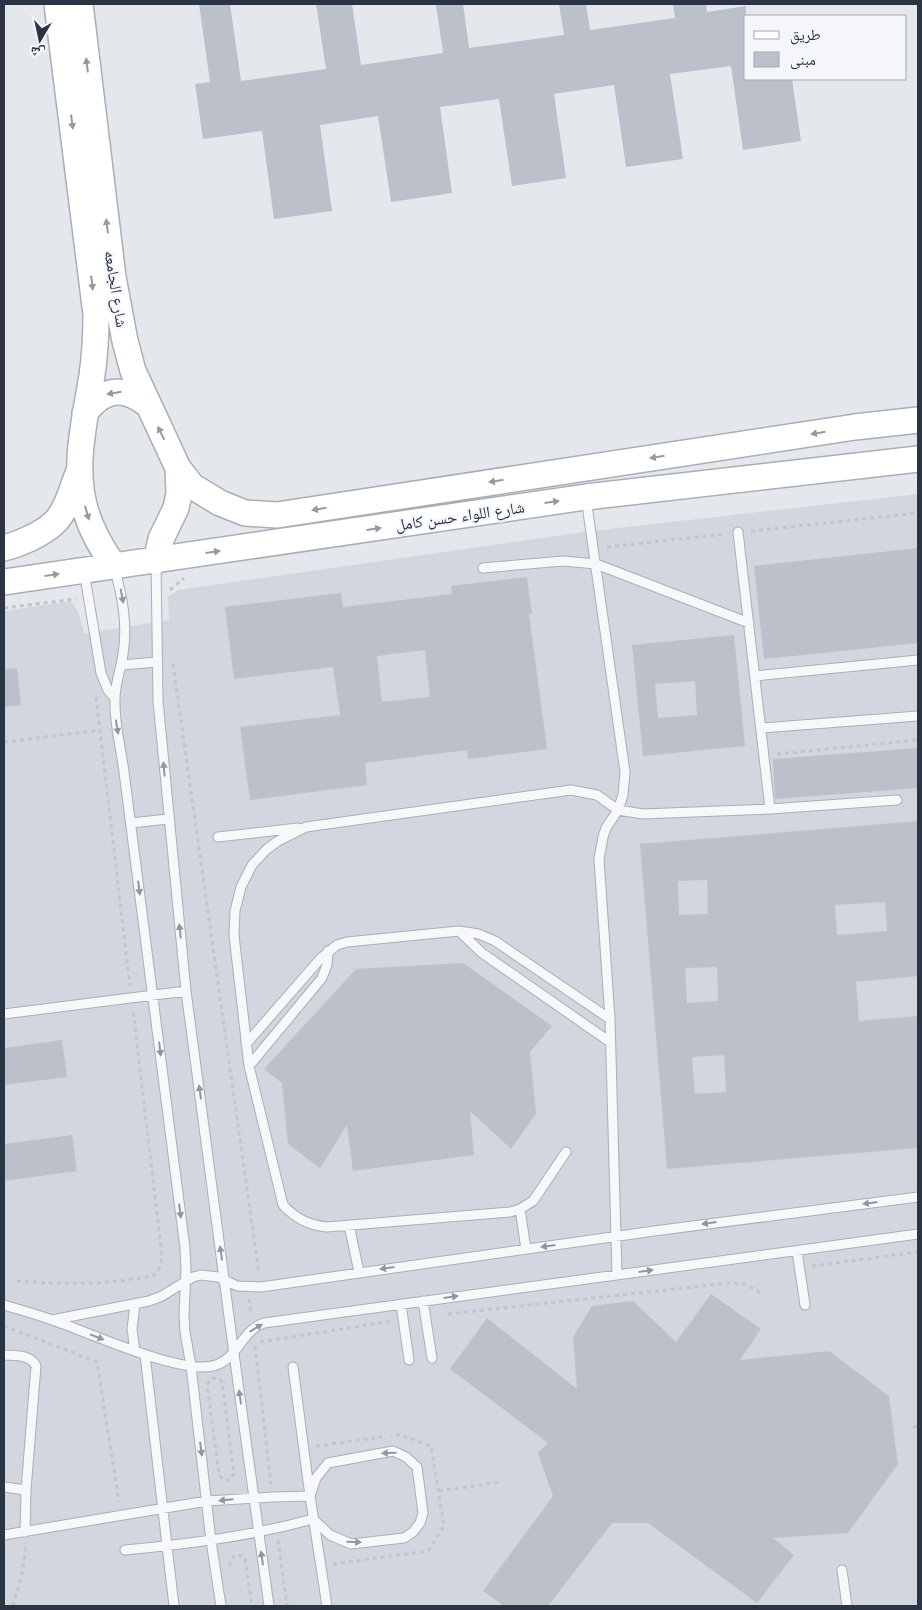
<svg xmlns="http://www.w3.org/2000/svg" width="922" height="1610" font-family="'DM Sans','Noto Naskh Arabic',sans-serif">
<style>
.built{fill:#d2d6de}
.building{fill:#bbc0ca;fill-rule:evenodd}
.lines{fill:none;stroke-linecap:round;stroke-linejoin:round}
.service-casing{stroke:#a9aeb7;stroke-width:11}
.secondary-casing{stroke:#a9aeb7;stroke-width:28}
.path{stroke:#c2c5cb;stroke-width:3;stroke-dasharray:4 4;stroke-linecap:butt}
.service{stroke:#f7f8fa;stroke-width:9}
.secondary{stroke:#fff;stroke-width:25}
.oneway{fill:#959aa2}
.oneway2{fill:#9196a0}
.labels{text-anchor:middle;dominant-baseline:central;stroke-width:4.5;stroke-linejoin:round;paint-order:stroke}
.street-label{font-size:16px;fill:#2b3445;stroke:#f4f6f9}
</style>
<rect width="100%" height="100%" fill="#e4e7ec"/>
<path class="built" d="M918 494V1606H4V611L71 601 79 613 84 633H88L169 620 168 597 178 590 591 531Z"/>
<path class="building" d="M199 4H230L241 81 326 69 316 4H352L361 65 443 53 436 4H463L469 48 564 35 559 4H586L590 30 675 18 673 4H706L707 12 746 6V79H792L801 141 743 150 731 66 670 74 683 159 626 167 614 85 554 94 566 178 512 186 499 99 440 107 452 193 391 202 378 116 320 125 332 211 274 219 262 131 203 139 195 84 210 82Z
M918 548V643L764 659 754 566Z
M527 577 532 614H529L547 749 468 759 467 750 365 763 367 785 250 800 240 727 340 715 333 667 234 679 225 607 341 593 343 607 452 594 451 586ZM425 650 430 697 382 702 377 656Z
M734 635 745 746 643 756 632 645ZM695 681 697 715 658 718 655 684Z
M17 668 21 705 4 707V669Z
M918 748V788L775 799 773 759Z
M918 821V976L856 982 859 1021 918 1016V1148L667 1169 640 844ZM707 880 708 914 679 915 678 881ZM885 902 887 931 837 935 835 905ZM717 967 718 1001 687 1003 685 968ZM724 1055 726 1092 695 1094 692 1057Z
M463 963 552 1026 530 1052 536 1114 511 1149 470 1111 474 1155 353 1171 347 1125 320 1168 288 1144 282 1083 264 1069 356 969Z
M62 1040 67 1077 4 1085V1048Z
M72 1135 77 1171 4 1181V1144Z
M711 1294 761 1329 740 1360 829 1351 889 1396 898 1464 848 1533 773 1538 794 1555 757 1603 648 1523H612L548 1606H504L483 1591 553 1496 538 1453 548 1443 450 1369 487 1318 577 1389 573 1337 592 1306 633 1301 676 1342Z"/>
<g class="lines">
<g class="service-casing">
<path id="service" d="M586 498 625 772 623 795 618 810 606 828 603 837 599 859 610 1019 617 1274
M738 532 770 809
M156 561 158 701 186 991 234 1354 269 1606
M114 567C122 595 128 624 123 654 121 669 115 684 115 699 114 724 121 748 124 772L185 1248 186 1270 184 1315 185 1332 191 1366 211 1541 221 1606
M483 568 563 561 596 564 749 623
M84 571 101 673 108 690 115 698
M121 665 157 662
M755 676 918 660
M761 728 918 716
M131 823 168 819
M218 837 298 828
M459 931 482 953 610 1042
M4 1014 186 991
M246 1044 321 958 337 945 347 942 459 931 479 934 495 941 610 1019
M249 1066 322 978 327 965 328 951
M566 1152 533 1201 520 1209 510 1212 327 1227C309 1225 296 1219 283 1205L249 1066 234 935 235 911 241 887 252 865 267 849 278 841 306 827 571 790 597 795 618 810 643 814 770 809 897 800
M520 1209 526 1249
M349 1225 359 1272
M797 1251 805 1305
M423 1301 432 1358
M401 1304 409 1360
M4 1305C20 1310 36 1314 52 1320 86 1331 184 1377 216 1365 238 1358 242 1330 264 1323L918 1234
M52 1320 149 1301 162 1296 193 1277 201 1275 218 1277 237 1286 261 1287 654 1231 918 1197
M135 1351 132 1329 135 1305
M4 1355C15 1356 30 1354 36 1366L26 1490 25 1532
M145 1355 174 1606
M293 1367 310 1496 327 1606
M4 1487 26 1490
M4 1535 207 1501 273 1497 310 1496 316 1478 328 1463 393 1451 406 1457 417 1467 423 1513 420 1523 413 1532 404 1538 351 1544 330 1535 313 1519C251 1536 189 1544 125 1550
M842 1570 847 1606"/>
</g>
<g class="secondary-casing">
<path id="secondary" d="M57 4 96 314C96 335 95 355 92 375 85 420 72 468 86 512 92 532 102 549 114 566
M80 4 113 277 125 341 133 371 178 468 179 494 176 508 161 539 156 561
M85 413C103 388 123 386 147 404
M178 468 192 486 220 503 245 513 277 515 855 427 918 420
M4 548C20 544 40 535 53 524 67 512 72 487 79 471
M4 582 586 497 918 459"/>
</g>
<path class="path" d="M751 531 918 513
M607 547 725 534
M170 590 184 578
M4 608 76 599
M173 664 259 1274
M96 697 130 986
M4 742 101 730
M777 754 918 740
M812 1266 918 1252
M17 1281C56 1284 94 1285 133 1279 138 1278 146 1278 152 1276 159 1273 161 1264 162 1256L133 1010
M249 1299 251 1315
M448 1314 729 1283 745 1284 763 1294
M4 1326 97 1362 119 1502
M260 1342 392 1321
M255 1346 271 1484
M212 1378 220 1379 222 1382 234 1474 230 1480H223L219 1474 207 1385Z
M913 1427 918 1426
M316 1446 382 1437
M439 1491 501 1482
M278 1540 287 1606
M333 1564 428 1551 444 1526 431 1446 401 1435 391 1436
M230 1566V1561L235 1555 242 1556 245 1559 252 1606
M13 1606 23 1570 26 1543"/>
<use href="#service" class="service"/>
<use href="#secondary" class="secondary"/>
</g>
<defs><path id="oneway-solid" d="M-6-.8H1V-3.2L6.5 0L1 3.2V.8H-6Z" transform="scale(1.25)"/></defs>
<g class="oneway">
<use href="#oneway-solid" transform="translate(87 65) rotate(-97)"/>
<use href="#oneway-solid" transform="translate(72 122) rotate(83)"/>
<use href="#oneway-solid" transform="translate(107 226) rotate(-97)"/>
<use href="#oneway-solid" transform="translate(92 283) rotate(83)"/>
<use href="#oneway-solid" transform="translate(114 393) rotate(171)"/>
<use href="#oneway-solid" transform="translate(161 433) rotate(-116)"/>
<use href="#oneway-solid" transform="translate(818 433) rotate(171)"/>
<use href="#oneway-solid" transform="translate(657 457) rotate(171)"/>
<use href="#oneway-solid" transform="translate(496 481) rotate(171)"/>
<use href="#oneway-solid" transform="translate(552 502) rotate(-8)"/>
<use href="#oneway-solid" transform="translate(319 509) rotate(171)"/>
<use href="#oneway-solid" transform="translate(87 513) rotate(74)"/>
<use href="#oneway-solid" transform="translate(374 529) rotate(-8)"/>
<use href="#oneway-solid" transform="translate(213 552) rotate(-8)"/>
<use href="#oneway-solid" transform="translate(52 575) rotate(-8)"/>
</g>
<g class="oneway2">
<use href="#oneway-solid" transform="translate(122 596) rotate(79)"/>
<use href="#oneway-solid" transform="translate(117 727) rotate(81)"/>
<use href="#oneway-solid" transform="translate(164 769) rotate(-95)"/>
<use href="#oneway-solid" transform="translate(139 888) rotate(83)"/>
<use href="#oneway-solid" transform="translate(180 931) rotate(-96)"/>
<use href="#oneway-solid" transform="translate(160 1049) rotate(83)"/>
<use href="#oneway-solid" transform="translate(200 1092) rotate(-98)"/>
<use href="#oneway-solid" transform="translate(870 1203) rotate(173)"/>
<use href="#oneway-solid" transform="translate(180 1211) rotate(83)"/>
<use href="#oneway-solid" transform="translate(709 1223) rotate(172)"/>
<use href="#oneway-solid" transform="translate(548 1246) rotate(172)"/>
<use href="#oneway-solid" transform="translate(221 1253) rotate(-98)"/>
<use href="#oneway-solid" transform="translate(387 1268) rotate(172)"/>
<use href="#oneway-solid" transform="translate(646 1271) rotate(-8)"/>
<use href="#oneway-solid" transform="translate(451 1297) rotate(-8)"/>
<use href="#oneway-solid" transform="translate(256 1328) rotate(-31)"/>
<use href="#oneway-solid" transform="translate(97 1337) rotate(21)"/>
<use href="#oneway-solid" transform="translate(240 1397) rotate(-98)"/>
<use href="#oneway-solid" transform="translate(201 1449) rotate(83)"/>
<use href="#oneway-solid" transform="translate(389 1453) rotate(179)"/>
<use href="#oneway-solid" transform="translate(226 1500) rotate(175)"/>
<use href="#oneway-solid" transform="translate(354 1542) rotate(1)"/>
<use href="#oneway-solid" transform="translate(262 1558) rotate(-98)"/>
</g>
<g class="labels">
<g class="street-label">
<text transform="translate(116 289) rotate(81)">شارع الجامعه</text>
<text transform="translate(460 516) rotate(-8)">شارع اللواء حسن كامل</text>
</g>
</g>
<rect width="922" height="1610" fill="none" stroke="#2b3445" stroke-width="10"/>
<rect x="744" y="15" width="162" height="65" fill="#f4f6f9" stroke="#a4a8b1"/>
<rect x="754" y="31" width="25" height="8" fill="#ffffff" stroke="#a4a8b1"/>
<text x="790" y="40" font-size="15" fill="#2b3445">طريق</text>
<rect x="754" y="52" width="25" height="15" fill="#bbc0ca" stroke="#a4a8b1"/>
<text x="790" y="65" font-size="15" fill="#2b3445">مبنى</text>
<g transform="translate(40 40) rotate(189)" stroke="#f4f6f9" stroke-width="4" paint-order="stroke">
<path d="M0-4L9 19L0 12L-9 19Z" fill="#2b3445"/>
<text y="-8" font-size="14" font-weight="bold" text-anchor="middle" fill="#2b3445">ش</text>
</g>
</svg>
